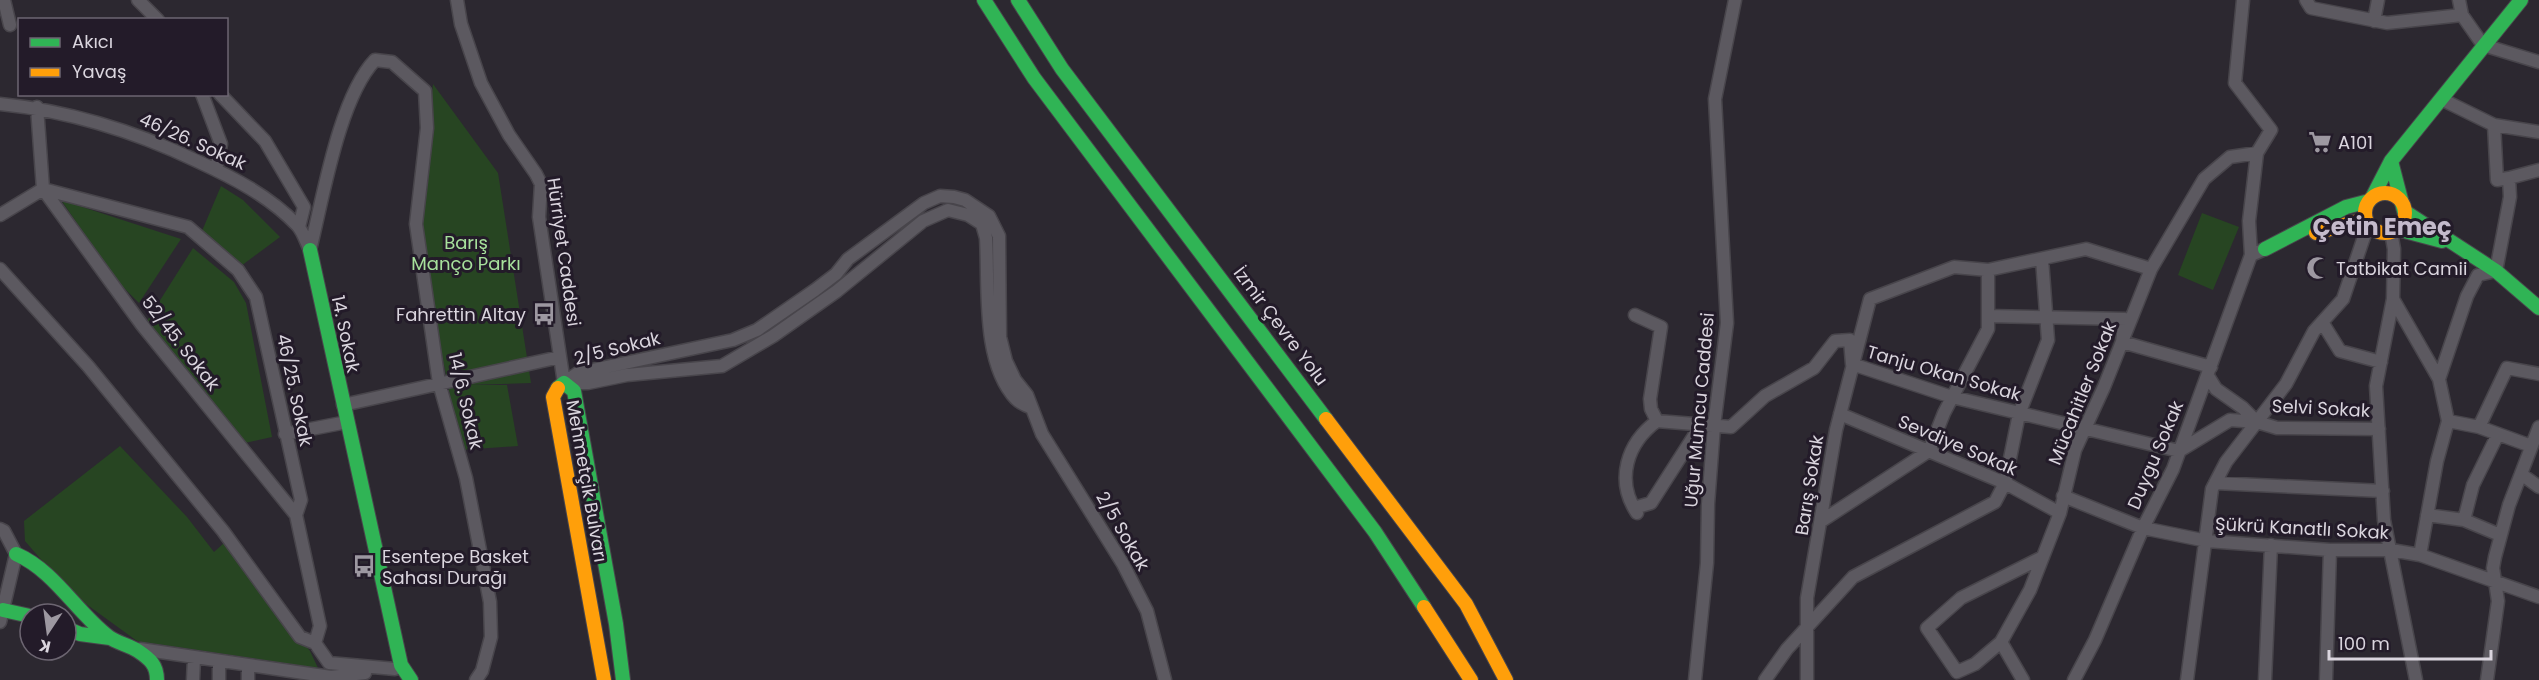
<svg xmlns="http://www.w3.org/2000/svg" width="2539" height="680" font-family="Poppins,sans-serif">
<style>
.green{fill:#274522}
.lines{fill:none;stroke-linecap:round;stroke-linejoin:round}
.street-casing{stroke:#48454b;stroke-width:15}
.fast-casing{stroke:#48454b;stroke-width:16}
.slow-casing{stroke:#48454b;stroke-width:16}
.street{stroke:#5c5960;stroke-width:12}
.fast{stroke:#30b455;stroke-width:14}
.slow{stroke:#ff9f0a;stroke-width:14}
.labels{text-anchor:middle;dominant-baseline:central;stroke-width:6;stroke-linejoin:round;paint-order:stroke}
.street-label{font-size:18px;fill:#dad5de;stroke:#231b29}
.poi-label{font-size:18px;fill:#dad5de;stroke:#231b29;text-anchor:start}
.park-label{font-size:18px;fill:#a7e19c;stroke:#231b29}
.district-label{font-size:24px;font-weight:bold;fill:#c4bacc;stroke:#231b29}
</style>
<rect width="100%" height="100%" fill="#2c2830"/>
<path class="green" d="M433 84 498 173 531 383 466 385H507L518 446 461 450 423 260 418 224Z
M221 186 243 200 280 237 241 266 202 231Z
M61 200 181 239 139 303 117 281Z
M2202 213 2239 227 2213 290 2178 275Z
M193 248 234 282 246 303 272 437 245 443 211 404 147 321Z
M120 446 187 517 214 552 224 543 310 651 318 668 137 641 86 604 50 570 25 541 24 521Z"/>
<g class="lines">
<g class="street-casing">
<path id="street" d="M4 0 10 25
M138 0 158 20
M457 0 461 24 481 83 509 135 536 174 541 184 539 217 564 383
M2243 0 2235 83 2271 130 2257 153 2249 221 2251 255
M2306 0 2311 8 2387 23 2462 15 2483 45 2539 62
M2459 0 2462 15
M2374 21 2378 0
M202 94 221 144 216 170
M220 94 265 141 304 207 299 227
M2443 100 2494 125 2539 132
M0 104C70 111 134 131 197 161 234 178 269 196 297 225 303 231 306 242 310 250
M37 107 43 189
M2494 125 2497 180 2509 178
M43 189 188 227 238 270 256 297 301 500 296 515 320 626 315 643 329 663 395 669
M43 189 142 325 296 515
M0 215 43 189
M2391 232 2394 249 2393 299 2376 386 2384 520 2416 680
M310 250C323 198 339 98 375 60L392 62 425 91 427 128 416 224 439 383 466 478 490 602 491 637 482 671 476 680
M0 269 88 366 223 531 300 637 315 643
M2393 299 2439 379 2448 421 2479 427 2531 446
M1635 315 1661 327 1650 399 1651 409 1657 421 1731 427 1765 396 1814 368 1835 341 1850 340 1852 364 1952 397 2179 451 2230 420 2257 422
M1988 316 2125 319 2122 342 2211 367
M2322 322 2340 351 2381 362
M2208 376 2216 389 2243 408 2257 422 2277 428 2379 429
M2439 379 2467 296 2478 275 2496 271 2510 197 2509 178 2539 170
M564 383 578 373 733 340 757 330 815 290 836 274 848 259 924 203 940 196 954 197 965 200 989 216 999 236 1000 337 1006 361 1015 380 1027 395 1042 434 1123 564 1147 611 1165 680
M564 383H588L627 375 722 366 773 336 837 291 923 221 948 210 968 215 982 224 986 238C989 285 981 362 1016 399 1020 403 1027 406 1032 408
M343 405 560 357
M1840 414 2005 483 2060 513
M2479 427 2507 368 2539 374
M285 434 347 422
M2521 474 2539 487
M2215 483 2383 491
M2063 496 2143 528 2207 541 2330 550H2391L2420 555 2539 597
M1634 508 1651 503 1701 425
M1637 513C1615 480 1627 443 1657 421
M2427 515 2464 520 2500 535
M1823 520 1929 451 1944 413 1988 329V270
M2464 520 2473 485 2498 434
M0 529 4 531 16 554 0 622
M2420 555 2437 461 2448 421
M2001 642 1975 664 1957 672 1927 628 1961 598 2043 557
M140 649 331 677 365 673
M193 680 194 658
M219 680V662
M248 680V666
M1695 680 1707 563 1708 504 1714 426 1727 323 1715 99 1735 0
M1765 680 1787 649 1853 577 1995 502 2005 483 2019 414 2048 340 2042 259
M1807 680V598L1836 430 1870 299 1954 267 1988 270 2086 249 2151 269
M2023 680 2001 642 2030 590 2060 513 2075 450 2104 387 2151 269 2204 179 2230 157 2257 153
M2074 680 2095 640 2143 528 2173 469 2251 255 2265 249
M2187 680 2212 489 2226 462 2286 384 2314 331 2343 299 2368 225
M2265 680 2271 545
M2326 680 2330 550
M2487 680 2498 601 2493 568 2495 557 2509 505 2539 427"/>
</g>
<g class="fast-casing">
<path id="fast" d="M984 0 1034 78 1375 532 1424 607
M1018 0 1062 69 1326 419
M2391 161 2404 211 2496 271 2539 308
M2373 196 2391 161 2521 0
M2397 229 2442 241
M2265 249 2346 207 2369 201
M310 250 401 665 411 680
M558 388 564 383 574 391 616 624 623 680
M16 554C55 571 76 612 109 637 117 643 129 645 138 651 150 659 157 665 157 680
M3 610 30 616
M66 628 80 634 110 638"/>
</g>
<g class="slow-casing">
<path id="slow" d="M2365 213a20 20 0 1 1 40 0a20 20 0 1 1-40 0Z
M2316 233 2365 219
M558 388 553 397 604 680
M1326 419 1466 604 1506 680
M1424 607 1471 680"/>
</g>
<use href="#street" class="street"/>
<use href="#fast" class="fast"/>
<use href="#slow" class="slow"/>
</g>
<defs>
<g id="supermarket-bare" transform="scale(1.8)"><path d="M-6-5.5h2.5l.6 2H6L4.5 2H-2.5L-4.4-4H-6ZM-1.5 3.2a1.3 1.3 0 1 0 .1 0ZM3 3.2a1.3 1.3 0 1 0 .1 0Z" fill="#9d98a1" stroke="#231b29" stroke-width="2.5" paint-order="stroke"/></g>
<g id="mosque-bare" transform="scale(1.8)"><path d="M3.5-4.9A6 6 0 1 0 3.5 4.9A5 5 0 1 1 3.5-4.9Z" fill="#9d98a1" stroke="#231b29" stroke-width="2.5" paint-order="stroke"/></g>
<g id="bus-bare" transform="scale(1.8)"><path d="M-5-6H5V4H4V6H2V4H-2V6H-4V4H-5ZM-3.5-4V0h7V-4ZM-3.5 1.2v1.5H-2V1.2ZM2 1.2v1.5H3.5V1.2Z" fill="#9d98a1" stroke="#231b29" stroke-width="2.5" paint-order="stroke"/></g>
</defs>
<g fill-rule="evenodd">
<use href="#supermarket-bare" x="2320" y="142"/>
<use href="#mosque-bare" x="2318" y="268"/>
<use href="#bus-bare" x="544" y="314"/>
<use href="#bus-bare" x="364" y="566"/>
</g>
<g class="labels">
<g class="street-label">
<text transform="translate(193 141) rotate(24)">46/26. Sokak</text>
<text transform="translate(564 252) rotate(82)">Hürriyet Caddesi</text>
<text transform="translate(1281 326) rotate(53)">İzmir Çevre Yolu</text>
<text transform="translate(346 334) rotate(78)">14. Sokak</text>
<text transform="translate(181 343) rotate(52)">52/45. Sokak</text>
<text transform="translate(617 348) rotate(-14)">2/5 Sokak</text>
<text transform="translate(1944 373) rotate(16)">Tanju Okan Sokak</text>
<text transform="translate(295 390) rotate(78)">46/25. Sokak</text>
<text transform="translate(2082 393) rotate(-68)">Mücahitler Sokak</text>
<text transform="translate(466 401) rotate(77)">14/6. Sokak</text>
<text transform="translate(2321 408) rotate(3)">Selvi Sokak</text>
<text transform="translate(1699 410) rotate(-85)">Uğur Mumcu Caddesi</text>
<text transform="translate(1958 445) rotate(23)">Sevdiye Sokak</text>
<text transform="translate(2155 455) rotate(-67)">Duygu Sokak</text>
<text transform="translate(587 481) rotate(80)">Mehmetçik Bulvarı</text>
<text transform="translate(1809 485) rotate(-81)">Barış Sokak</text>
<text transform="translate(2302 528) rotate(3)">Şükrü Kanatlı Sokak</text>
<text transform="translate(1123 531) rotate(60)">2/5 Sokak</text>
</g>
<g class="poi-label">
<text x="2338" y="142">A101</text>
<text x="2336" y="268">Tatbikat Camii</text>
<text x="526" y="314" text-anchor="end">Fahrettin Altay</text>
<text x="382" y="556">Esentepe Basket<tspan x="382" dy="21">Sahası Durağı</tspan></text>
</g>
<g class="park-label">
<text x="466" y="242">Barış<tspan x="466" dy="21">Manço Parkı</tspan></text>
</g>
<g class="district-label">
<text x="2382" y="226">Çetin Emeç</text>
</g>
</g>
<rect x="18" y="18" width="210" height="78" fill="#231b29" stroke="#6c6571" stroke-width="1.5"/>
<rect x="30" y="38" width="30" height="9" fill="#30b455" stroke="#6c6571" stroke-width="1.5"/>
<text x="72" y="48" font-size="18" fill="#dad5de">Akıcı</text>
<rect x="30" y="68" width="30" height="9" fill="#ff9f0a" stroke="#6c6571" stroke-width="1.5"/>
<text x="72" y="78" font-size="18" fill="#dad5de">Yavaş</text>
<g transform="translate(48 632) rotate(193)"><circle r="28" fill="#231b29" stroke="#6c6571" stroke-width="1.5"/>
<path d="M0-4.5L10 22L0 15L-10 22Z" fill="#9d98a1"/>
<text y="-9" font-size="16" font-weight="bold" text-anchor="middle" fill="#dad5de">K</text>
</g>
<path d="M2329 650v9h162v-9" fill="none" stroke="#dad5de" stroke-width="3"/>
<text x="2338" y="650" font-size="18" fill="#dad5de" stroke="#231b29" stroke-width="4.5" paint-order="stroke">100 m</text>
</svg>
